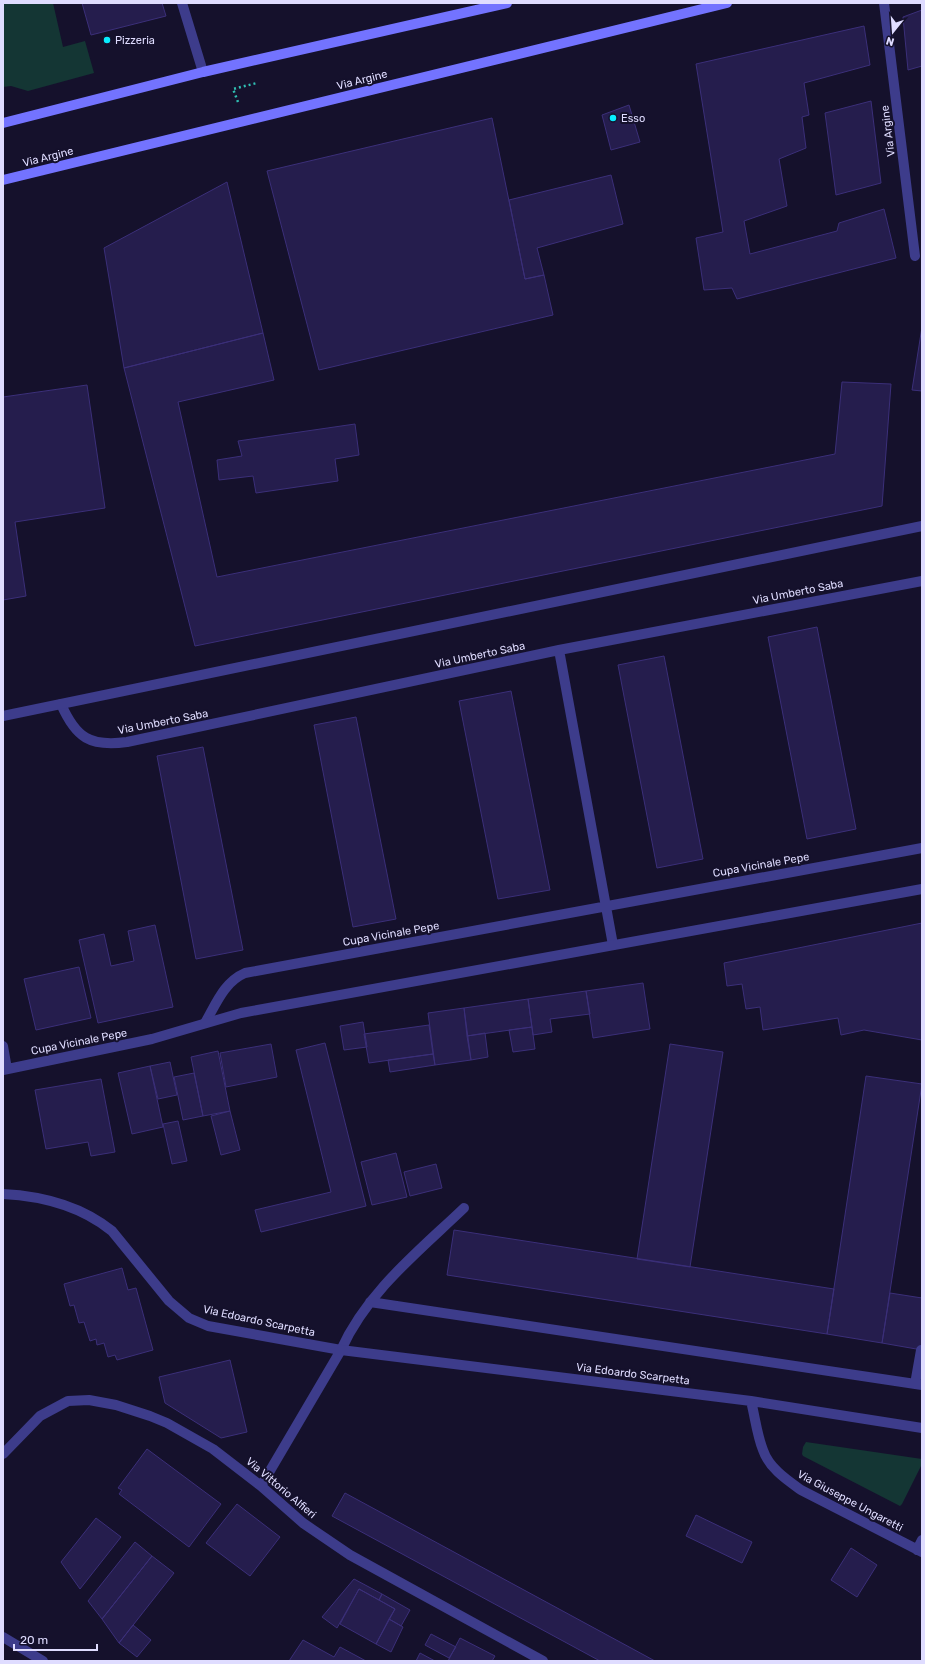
<svg xmlns="http://www.w3.org/2000/svg" width="925" height="1664" font-family="Rubik,sans-serif">
<style>
.green{fill:#143634}
.building{fill:#251d4d;stroke:#3b2f79}
.lines{fill:none;stroke-linecap:round;stroke-linejoin:round}
.path{stroke:#30bfb3;stroke-width:2.5;stroke-dasharray:2 3;stroke-linecap:butt}
.lane{stroke:#3d3c8b;stroke-width:10}
.street{stroke:#3d3c8b;stroke-width:10}
.secondary{stroke:#7373ff;stroke-width:10}
.poi-dot{fill:#08edff;stroke:#15112c;stroke-width:1.5}
.labels{text-anchor:middle;dominant-baseline:central;stroke-width:4;stroke-linejoin:round;paint-order:stroke}
.poi-label{font-size:11px;fill:#dfdcff;stroke:#15112c;text-anchor:start}
.street-label{font-size:11px;fill:#dfdcff;stroke:#15112c}
</style>
<rect width="100%" height="100%" fill="#15112c"/>
<path class="green" d="M3 3H53L63 47 85 41 94 73 28 91 11 86 3 87Z
M806 1442 922 1459V1464L902 1504 900 1506 803 1456 802 1454 803 1447Z"/>
<path class="building" d="M82 3H162L166 16 91 35Z
M922 10V66L908 70 903 17Z
M864 26 870 65 804 83 809 115 802 117 806 148 779 159 787 206 744 221 750 254 837 231 839 223 884 209 896 258 737 299 732 288 704 290 696 238 723 232 696 64Z
M871 101 881 183 836 195 825 113Z
M629 105 640 142 611 150 602 115Z
M492 118 525 279 544 275 553 315 319 370 267 171Z
M611 175 623 224 537 248 544 275 525 279 509 200Z
M227 182 263 333 124 368 104 248Z
M922 327V391L912 390Z
M263 333 274 380 178 402 217 577 835 454 842 382 891 384 882 506 195 646 124 368Z
M87 385 105 508 15 522 26 596 3 600V397Z
M355 424 359 455 335 459 338 481 256 493 253 476 219 480 217 460 242 456 238 441Z
M817 627 856 829 807 839 768 637Z
M664 656 703 859 657 868 618 665Z
M511 691 550 890 498 899 459 701Z
M356 717 396 919 353 927 314 725Z
M203 747 243 950 196 959 157 756Z
M922 923V1040L864 1030 841 1035 838 1018 763 1030 760 1007 746 1009 742 984 727 986 724 963Z
M155 925 173 1007 98 1023 79 940 104 934 111 966 134 961 128 931Z
M79 967 91 1018 36 1030 24 979Z
M643 983 650 1029 593 1038 586 991Z
M586 991 590 1014 550 1019 552 1032 533 1035 528 999Z
M528 999 532 1027 467 1036 464 1008Z
M464 1008 471 1060 435 1065 428 1013Z
M363 1022 367 1047 344 1050 340 1026Z
M429 1025 433 1054 369 1063 364 1034Z
M532 1027 535 1049 513 1052 509 1030Z
M485 1033 488 1057 471 1060 467 1036Z
M325 1043 366 1206 261 1232 255 1210 331 1192 296 1050Z
M271 1044 277 1077 226 1087 220 1053Z
M670 1044 723 1052 690 1267 637 1259Z
M218 1051 230 1111 203 1116 191 1057Z
M433 1054 435 1065 390 1072 388 1060Z
M170 1062 177 1095 158 1099 150 1066Z
M150 1066 163 1127 132 1134 118 1073Z
M194 1073 203 1116 183 1120 174 1077Z
M866 1076 922 1084 882 1343 827 1334Z
M101 1079 115 1152 91 1156 88 1142 46 1149 35 1090Z
M230 1111 240 1150 221 1155 211 1116Z
M178 1121 187 1161 172 1164 163 1124Z
M396 1153 407 1197 372 1205 361 1162Z
M436 1164 442 1188 410 1196 404 1172Z
M454 1230 834 1289 827 1334 447 1275Z
M122 1268 128 1290 136 1288 153 1350 117 1360 115 1355 108 1357 104 1343 97 1345 96 1339 90 1341 84 1322 79 1323 74 1305 70 1306 64 1284Z
M890 1293 922 1298V1350L882 1343Z
M230 1360 247 1432 221 1438 165 1403 159 1377Z
M147 1449 221 1504 189 1547 119 1494 122 1490 118 1488Z
M345 1493 655 1661H600L332 1516Z
M237 1504 280 1537 250 1576 206 1543Z
M696 1515 752 1542 742 1563 686 1536Z
M96 1518 121 1537 80 1589 61 1562Z
M135 1542 152 1556 102 1619 88 1601Z
M851 1548 877 1565 857 1597 831 1580Z
M152 1556 174 1573 119 1643 102 1619Z
M354 1579 382 1594 379 1600 359 1589 337 1628 322 1617Z
M359 1589 395 1609 376 1644 340 1624Z
M382 1594 410 1610 401 1626 389 1619 395 1609 379 1600Z
M389 1619 403 1627 391 1652 376 1644Z
M133 1625 151 1640 137 1657 119 1643Z
M431 1634 456 1647 449 1658 425 1645Z
M460 1638 495 1656 492 1661H448Z
M303 1640 334 1657 340 1647 366 1661H289Z
M420 1653 435 1661H416Z"/>
<g class="lines">
<path class="path" d="M238 102 233 89 257 83"/>
<path class="lane" d="M884 3 915 256
M559 650 613 945
M61 704C76 738 90 747 127 742L559 650 922 581
M205 1023C216 1004 224 982 245 973L922 848
M370 1302 922 1385
M341 1350C367 1292 419 1251 464 1208
M915 1384 921 1350"/>
<path class="street" d="M182 3 203 72
M3 716 922 526
M3 1046 7 1069
M3 1070 152 1039 241 1013 922 889
M3 1194C42 1196 81 1206 112 1231L169 1301 189 1318 208 1326 341 1350 751 1401 922 1428
M751 1401C755 1417 757 1435 763 1450 769 1468 787 1480 801 1490L922 1552
M3 1454 40 1416 68 1401 89 1400 116 1405 150 1416 167 1423 213 1449 261 1486 303 1523 350 1555 543 1661
M261 1486 341 1350
M917 1550 922 1540
M3 1637 43 1661"/>
<path class="secondary" d="M3 123 203 72 507 3
M3 180 727 3"/>
</g>
<g class="poi-dot">
<circle cx="107" cy="40" r="4"/>
<circle cx="613" cy="118" r="4"/>
</g>
<g class="labels">
<g class="poi-label">
<text x="115" y="40">Pizzeria</text>
<text x="621" y="118">Esso</text>
</g>
<g class="street-label">
<text transform="translate(362 80) rotate(-14)">Via Argine</text>
<text transform="translate(888 131) rotate(-97)">Via Argine</text>
<text transform="translate(48 157) rotate(-14)">Via Argine</text>
<text transform="translate(798 592) rotate(-11)">Via Umberto Saba</text>
<text transform="translate(480 655) rotate(-12)">Via Umberto Saba</text>
<text transform="translate(163 722) rotate(-11)">Via Umberto Saba</text>
<text transform="translate(761 865) rotate(-10)">Cupa Vicinale Pepe</text>
<text transform="translate(391 934) rotate(-10)">Cupa Vicinale Pepe</text>
<text transform="translate(79 1042) rotate(-11)">Cupa Vicinale Pepe</text>
<text transform="translate(259 1321) rotate(12)">Via Edoardo Scarpetta</text>
<text transform="translate(633 1374) rotate(7)">Via Edoardo Scarpetta</text>
<text transform="translate(281 1488) rotate(40)">Via Vittorio Alfieri</text>
<text transform="translate(850 1501) rotate(28)">Via Giuseppe Ungaretti</text>
</g>
</g>
<rect width="925" height="1664" fill="none" stroke="#dfdcff" stroke-width="8"/>
<g transform="translate(893 32) rotate(197)" stroke="#15112c" stroke-width="3" paint-order="stroke">
<path d="M0-3L7 15L0 10L-7 15Z" fill="#dfdcff"/>
<text y="-6" font-size="11" font-weight="bold" text-anchor="middle" fill="#dfdcff">N</text>
</g>
<path d="M14 1644v6h83v-6" fill="none" stroke="#dfdcff" stroke-width="2"/>
<text x="20" y="1644" font-size="12" fill="#dfdcff" stroke="#15112c" stroke-width="3" paint-order="stroke">20 m</text>
</svg>
